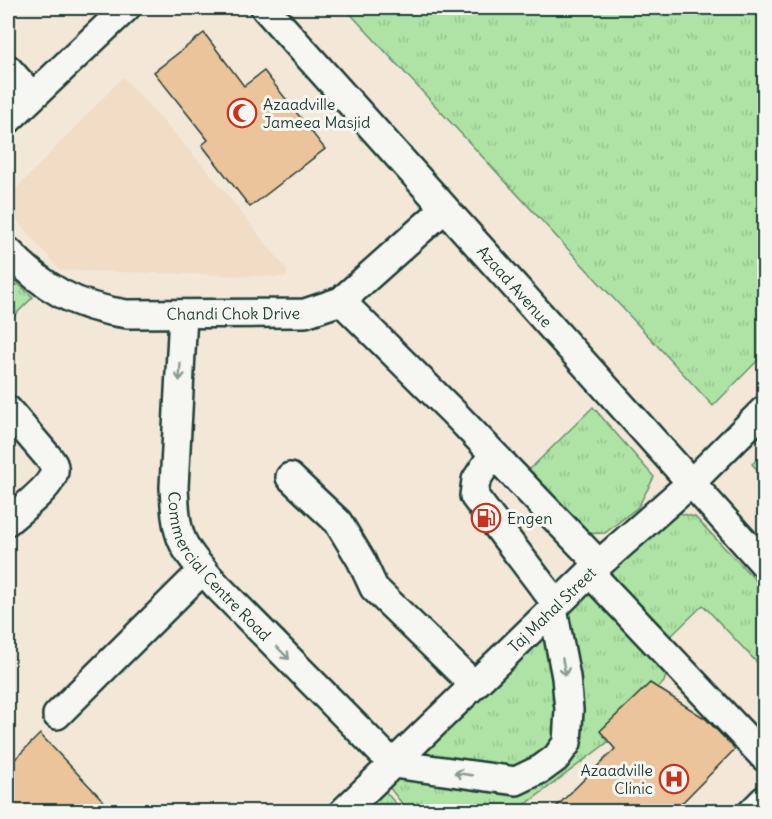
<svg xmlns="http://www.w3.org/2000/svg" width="772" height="819" font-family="Delius,sans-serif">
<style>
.built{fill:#f1dcc6}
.grass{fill:url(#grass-tufts);stroke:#66906c;stroke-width:1.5}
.building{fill:#ebc49b;stroke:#1f3d34;stroke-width:1.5}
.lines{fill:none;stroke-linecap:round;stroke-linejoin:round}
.minor-casing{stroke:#1f3d34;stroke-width:32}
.minor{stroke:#f6f6f2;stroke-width:27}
.oneway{stroke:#8a9a93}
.labels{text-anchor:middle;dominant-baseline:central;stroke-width:6;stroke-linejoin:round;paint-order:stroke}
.poi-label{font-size:16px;fill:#1f3d34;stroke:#f6f6f2;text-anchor:start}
.street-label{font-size:16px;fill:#1f3d34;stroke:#f6f6f2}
</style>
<defs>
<pattern id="grass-tufts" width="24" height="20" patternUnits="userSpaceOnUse" patternTransform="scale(1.5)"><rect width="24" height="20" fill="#aee3a5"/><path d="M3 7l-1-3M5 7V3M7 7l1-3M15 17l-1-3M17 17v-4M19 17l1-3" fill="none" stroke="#95c48f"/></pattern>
</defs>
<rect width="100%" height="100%" fill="#f3e7d8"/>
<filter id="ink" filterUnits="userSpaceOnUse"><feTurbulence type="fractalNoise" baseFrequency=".0167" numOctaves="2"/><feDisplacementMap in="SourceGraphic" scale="12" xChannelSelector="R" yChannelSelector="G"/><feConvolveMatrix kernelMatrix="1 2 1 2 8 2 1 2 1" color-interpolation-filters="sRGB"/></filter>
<g filter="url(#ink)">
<path class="built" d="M123 77 208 171 287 270V277L60 270 12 215V193Z"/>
<path class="grass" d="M345 8H764V354L713 406Z
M8 275 33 297 12 318 8 314Z
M593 407 654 477 638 507 605 533 580 534 524 475Z
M764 453V477L752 464Z
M675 512 695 517 764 589V670L703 605 668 639 609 579 608 570Z
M585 588 669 664 664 682 612 739 517 811H408L385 782 393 772 518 787 572 745 569 610Z
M548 625 558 683 557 743 527 771 412 757Z
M379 784 402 811 350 812Z"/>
<path class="building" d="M204 33 244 86 264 71 325 149 250 207 202 145 208 140 154 72Z
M650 683 706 719 735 749 673 812H551L615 749 600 731Z
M40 734 114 812H8V766Z"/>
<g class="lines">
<g class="minor-casing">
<g id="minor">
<path id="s1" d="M265 8 764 564"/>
<path d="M8 69 32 96"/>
<path d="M8 120 126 8"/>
<path id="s2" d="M8 251C43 288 76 307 127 314L305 313 341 301 444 209"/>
<path d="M341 301 454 413 599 564"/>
<path id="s3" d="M183 314 174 487C175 504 175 524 182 540 189 557 205 572 217 586L393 764 516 781 541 769 556 758 567 743 569 710 566 677 553 609"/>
<path d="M8 410 49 458C52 462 55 465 54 471 53 486 19 511 8 521"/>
<path d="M493 454 476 480 474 496 557 605"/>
<path d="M290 477 338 522 361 560 374 588 474 685"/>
<path d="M590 573 764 757"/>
<path d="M57 715 203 570"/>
<path id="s4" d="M343 812 599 564 692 482 764 410"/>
<path d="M752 812 764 800"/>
</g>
</g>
<use href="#minor" class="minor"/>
</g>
<defs><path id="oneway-shaft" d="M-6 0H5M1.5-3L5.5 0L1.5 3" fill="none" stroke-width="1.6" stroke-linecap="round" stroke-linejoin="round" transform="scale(1.5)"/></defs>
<g class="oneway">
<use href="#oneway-shaft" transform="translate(180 372) rotate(93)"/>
<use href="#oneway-shaft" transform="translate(283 653) rotate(45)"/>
<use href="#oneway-shaft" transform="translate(564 667) rotate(79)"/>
<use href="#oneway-shaft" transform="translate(463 774) rotate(-172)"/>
</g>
</g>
<defs>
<g id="mosque-ring" transform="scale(1.5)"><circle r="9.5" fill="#f6f6f2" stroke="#c8321e" stroke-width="1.5"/><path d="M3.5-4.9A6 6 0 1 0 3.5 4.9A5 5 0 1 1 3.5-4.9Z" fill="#c8321e"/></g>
<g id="fuel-ring" transform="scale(1.5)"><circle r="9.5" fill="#f6f6f2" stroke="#c8321e" stroke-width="1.5"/><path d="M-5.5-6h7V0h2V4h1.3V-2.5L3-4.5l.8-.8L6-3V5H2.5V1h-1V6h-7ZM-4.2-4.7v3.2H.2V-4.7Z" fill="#c8321e"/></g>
<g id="hospital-ring" transform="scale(1.5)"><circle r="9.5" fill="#f6f6f2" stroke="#c8321e" stroke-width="1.5"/><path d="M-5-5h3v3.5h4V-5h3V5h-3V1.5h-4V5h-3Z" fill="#c8321e"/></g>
</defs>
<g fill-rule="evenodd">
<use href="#mosque-ring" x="242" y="113"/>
<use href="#fuel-ring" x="486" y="518"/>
<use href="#hospital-ring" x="674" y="779"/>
</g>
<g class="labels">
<g class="poi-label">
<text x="263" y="104">Azaadville<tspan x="263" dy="18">Jameea Masjid</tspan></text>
<text x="507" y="518">Engen</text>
<text x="653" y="770" text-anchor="end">Azaadville<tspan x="653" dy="18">Clinic</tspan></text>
</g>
<g class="street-label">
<text stroke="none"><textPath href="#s1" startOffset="374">Azaad Avenue</textPath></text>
<text stroke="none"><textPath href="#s2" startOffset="244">Chandi Chok Drive</textPath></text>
<text stroke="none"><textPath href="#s3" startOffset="268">Commercial Centre Road</textPath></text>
<text stroke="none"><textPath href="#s4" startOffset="291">Taj Mahal Street</textPath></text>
</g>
</g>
<rect width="772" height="819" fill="none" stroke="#f6f6f2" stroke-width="30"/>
<rect x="15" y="15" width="742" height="789" fill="none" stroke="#1f3d34" stroke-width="2" filter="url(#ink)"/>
</svg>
